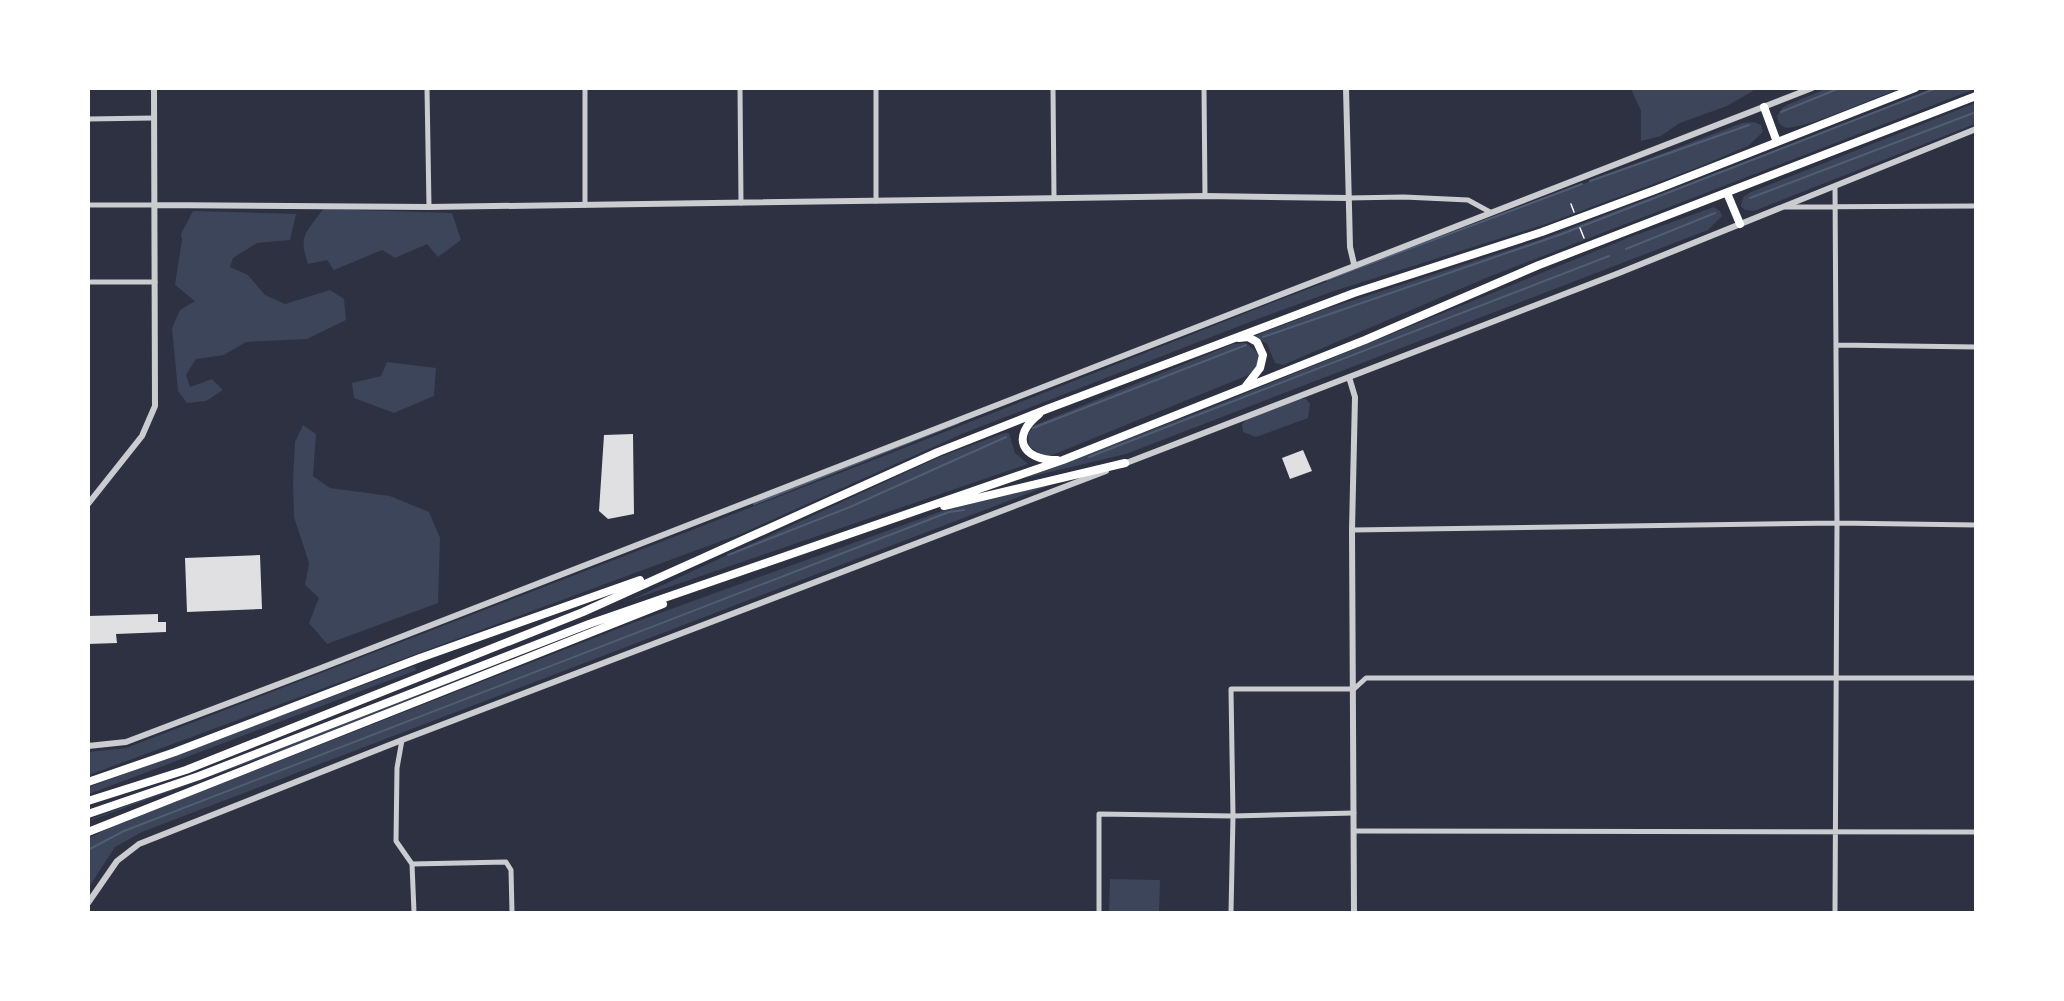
<svg xmlns="http://www.w3.org/2000/svg" width="2064" height="1001" font-family="'Noto Serif',serif">
<style>
.green{fill:#3c4559}
.lines{fill:none;stroke-linecap:round;stroke-linejoin:round}
.stream{stroke:#4f5d75;stroke-width:2}
.building{fill:#e0e0e3}
.path{stroke:#fff;stroke-width:1.5}
.minor{stroke:#caccd0;stroke-width:5}
.tertiary{stroke:#caccd0;stroke-width:6}
.trunk{stroke:#fff;stroke-width:8}
</style>
<rect width="100%" height="100%" fill="#2d3142"/>
<path class="green" d="M1751 88 1753 91 1727 106 1680 123 1661 136 1641 141V111L1631 89Z
M1826 89V88L1899 89C1880 95 1797 133 1784 127 1779 125 1778 121 1777 116L1782 108 1789 104Z
M1936 89H1975L1486 278 1283 365 1275 363 1267 344 1254 336 1320 311 1539 240Z
M1975 103V124L1754 211 1745 210 1741 206 1743 197 1751 192Z
M1754 122 1761 125 1763 132 1748 146 1696 168 1549 223 1334 291 1255 320 962 434 743 533 89 775 88 752 126 748 863 464 1274 302 1742 123Z
M1714 207 1720 211 1722 216 1708 230 1126 454 1025 478 1204 410 1630 237Z
M323 209 452 213 461 240 438 257 427 244 395 258 382 250 334 270 327 260 308 264C298 234 306 234 323 209Z
M193 211 296 214 290 240 257 243 233 258 230 267 248 275 265 295 285 304 330 290 344 299 346 320 307 339 246 342 224 355 196 359 186 375 190 387 212 379 223 390 206 401 187 403 178 391 172 328 180 310 195 301 175 285 182 240 181 234Z
M1246 343 1259 354V363L1251 374 1050 456H1044L1029 446 1028 434 1035 425 1233 344Z
M387 362 436 368 434 396 394 413 354 398 352 383 381 376Z
M1299 399H1306L1310 404 1308 418 1256 437 1243 432 1242 424 1247 419Z
M303 425 316 434 313 476 330 488 390 496 429 512 440 538 438 603 327 644 309 623 319 598 305 585 309 563 294 517 293 481 295 442Z
M1004 433H1009L1015 453 1028 464 628 601 937 458Z
M1092 469 142 832 115 847 89 887V838L115 825 635 622 942 511Z
M414 666 417 670 89 794V787Z
M480 671 299 744 89 821V820Z
M1110 879 1160 880 1159 912H1109Z"/>
<g class="lines">
<path class="stream" d="M1781 112 1840 88
M1590 181 1749 125
M1750 198 1976 112
M1626 249 1715 213
M1327 280 1582 184
M1263 337 1562 234 1937 88
M1033 428 1246 345
M1089 457 1609 256
M754 504 958 423
M728 555 850 507 1006 437
M88 850 124 831 949 512 964 510"/>
</g>
<path class="building" d="M633 434 634 514 608 519 599 511 604 435Z
M1303 450 1312 471 1290 479 1282 458Z
M260 555 262 609 187 612 185 558Z
M158 614V622H166V632L116 634 117 643 88 644V616Z"/>
<g class="lines">
<path class="path" d="M1571 204 1574 212
M1580 228 1584 238"/>
<path class="minor" d="M427 88 429 207
M585 88V205
M740 88 741 203
M876 88V201
M1053 88 1054 198
M1204 88 1205 196
M88 119 154 118
M1348 198 1404 197 1468 200 1490 212
M88 205H156
M1785 207 1976 206
M88 282H155
M1837 345 1976 347
M1352 530 1837 523 1976 525
M402 740 397 768 396 841 412 864 414 912
M1354 831 1976 832
M412 864 506 862 511 870 512 912
M1099 912V814L1233 816 1354 813
M1231 912 1233 816 1231 689H1354L1366 678H1976
M1835 912 1837 523 1835 186"/>
<path class="tertiary" d="M1346 88 1350 247 1354 264
M156 205 429 207 1205 196 1348 198
M1349 377 1355 397 1352 530 1354 912
M1121 465 1619 273 1976 129
M88 504 142 436 155 406 154 88
M88 746 126 742 321 668 1812 88
M88 903 117 861 139 844 402 740 1106 471"/>
<path class="trunk" d="M1764 107 1777 142
M1727 193 1740 224
M1239 338 1248 337 1257 342 1263 355 1260 368 1246 386
M1039 414C1010 437 1022 460 1057 460
M944 506 1125 463
M88 782 175 752 420 658 640 580
M88 801 186 770 583 612 938 452 1047 409 1354 293 1542 232 1655 190 1915 88
M88 814 199 776 589 624 1063 460 1365 340 1539 265 1976 96
M88 832 663 604"/>
</g>
<rect width="2064" height="1001" fill="none" stroke="#ffffff" stroke-width="180"/>
</svg>
